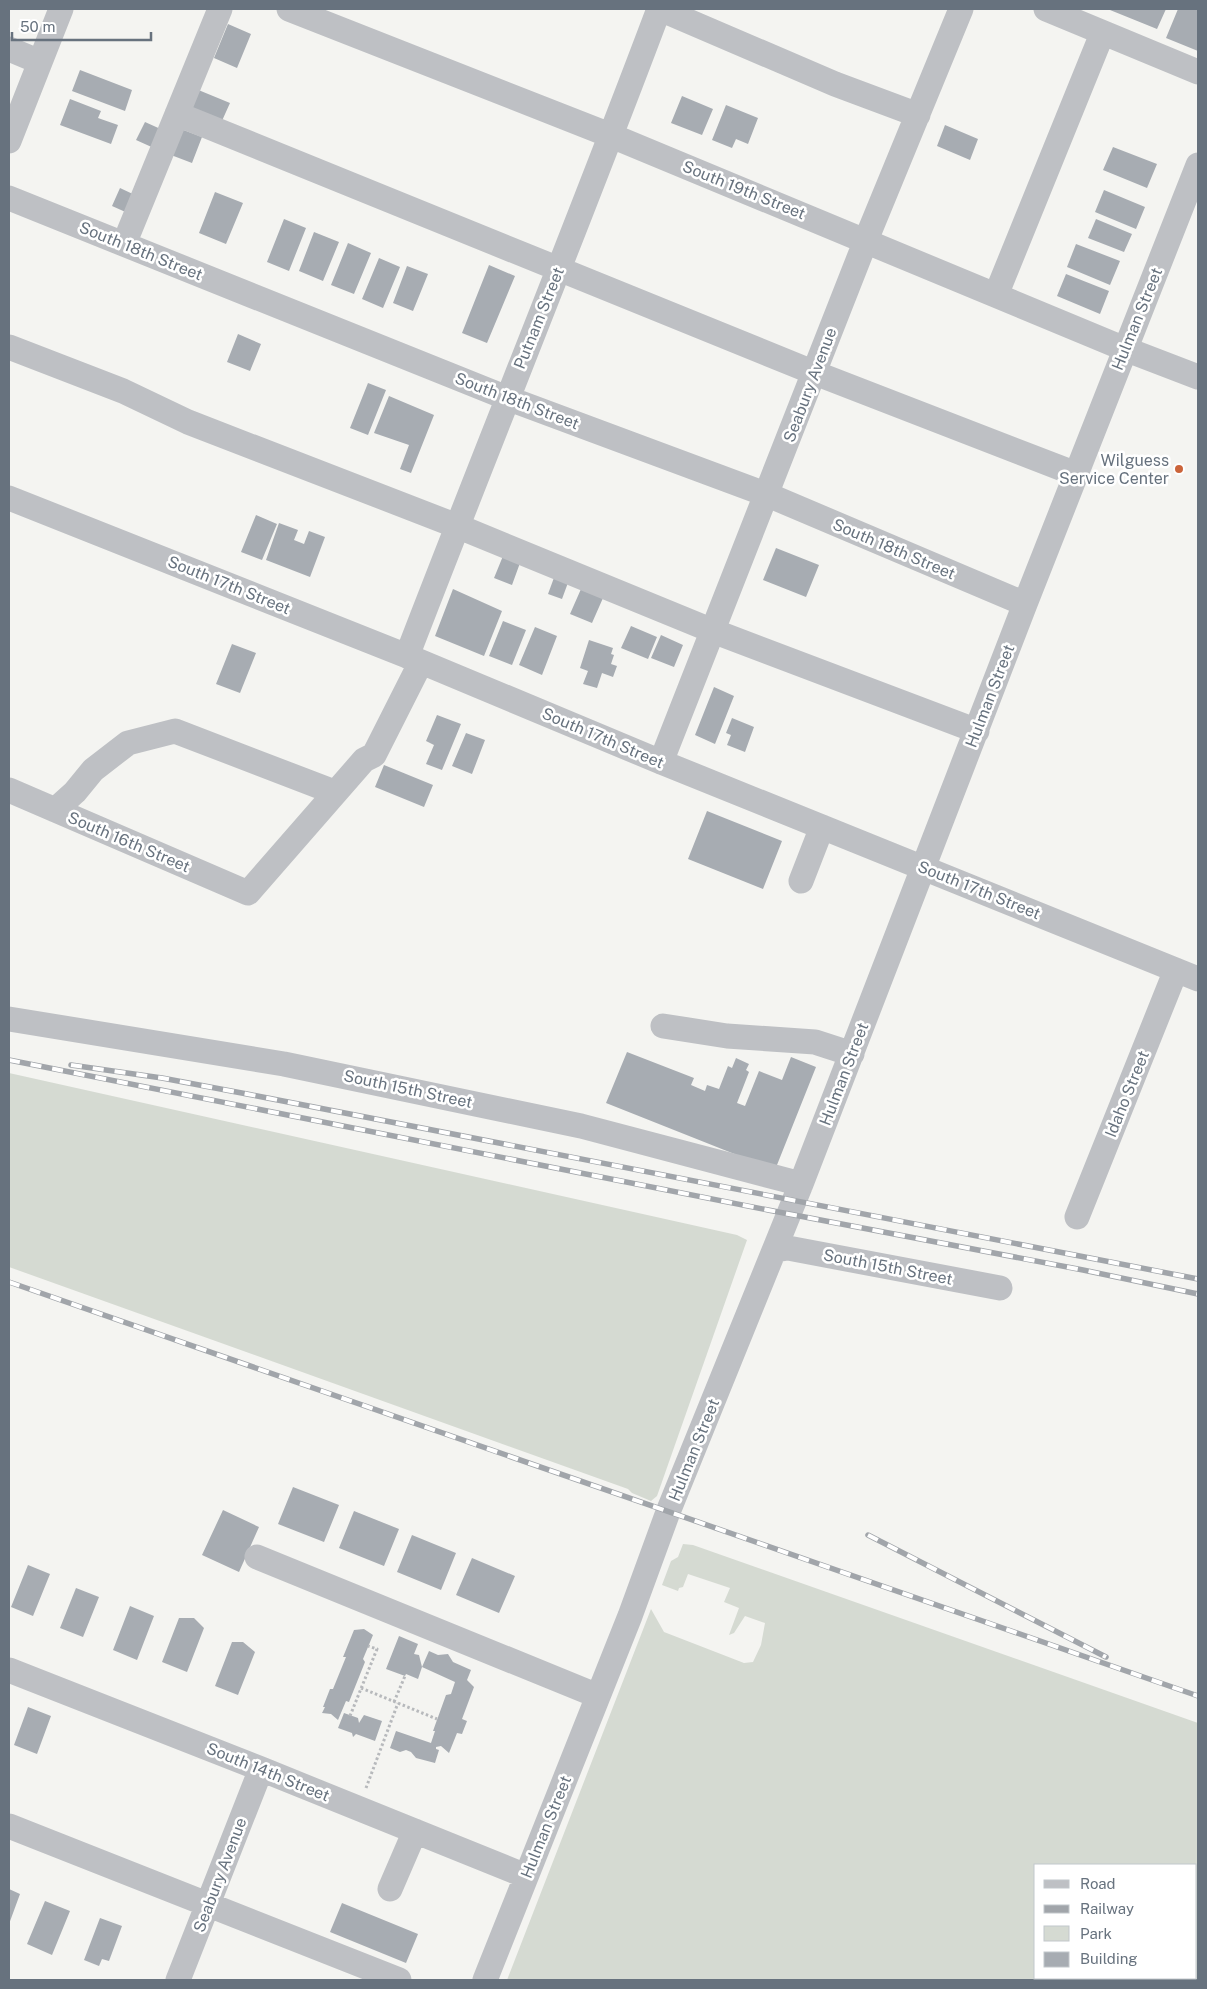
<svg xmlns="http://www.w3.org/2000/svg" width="1207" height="1989" font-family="'Public Sans',sans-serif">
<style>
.green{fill:#d5dad2;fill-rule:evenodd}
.building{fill:#a7acb2}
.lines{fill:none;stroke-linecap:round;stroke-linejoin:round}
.path{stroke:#b7b9bc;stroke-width:3;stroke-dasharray:2.5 2.5;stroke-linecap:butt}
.minor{stroke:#bec0c4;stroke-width:25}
.rail-casing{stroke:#a1a5aa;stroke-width:5.5}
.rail{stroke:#fff;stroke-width:4;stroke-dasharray:11;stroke-linecap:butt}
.poi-dot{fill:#cb643a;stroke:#fff;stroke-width:2}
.labels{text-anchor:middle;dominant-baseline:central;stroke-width:5;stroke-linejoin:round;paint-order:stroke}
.street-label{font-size:16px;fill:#67727e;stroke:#fff}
.poi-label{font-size:16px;fill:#67727e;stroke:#fff;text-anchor:end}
</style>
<rect width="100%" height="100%" fill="#f4f4f1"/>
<path class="green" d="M9 1073 737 1235 747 1240 657 1496 651 1501 632 1493 628 1489 9 1267Z
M683 1544 693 1545 1198 1723V1980H507L651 1609 664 1632 744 1663 753 1662 761 1645 765 1623 745 1616 734 1633 729 1635 739 1608 724 1602 730 1588 688 1574 683 1587 679 1588 678 1591 662 1585 671 1561 678 1557ZM1036 1865H1196V1978H1036Z"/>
<path class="building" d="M1111 9H1166L1157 29 1110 10Z
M1178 9H1198V51L1166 38Z
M228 24 251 34 237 68 214 58Z
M80 70 132 90 125 111 72 91Z
M196 89 230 103 221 123 187 109Z
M682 96 713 109 702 135 671 123Z
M70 99 101 111 98 118 118 125 111 144 60 125Z
M726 105 758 118 748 144 736 139 732 148 712 140Z
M145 122 165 131 156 149 136 140Z
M945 125 978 139 970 160 937 146Z
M181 129 202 137 192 163 171 155Z
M1113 147 1157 164 1147 188 1103 170Z
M120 188 137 196 130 214 112 206Z
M1104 190 1145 207 1136 229 1095 212Z
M215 192 243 203 226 244 199 233Z
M284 219 306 228 289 271 267 262Z
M1096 219 1132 234 1124 252 1088 238Z
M314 232 339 242 323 281 299 271Z
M348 243 371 253 354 294 331 285Z
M1076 244 1120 261 1110 285 1067 267Z
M379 258 400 267 383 308 362 299Z
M489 265 515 276 487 343 462 333Z
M407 266 428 274 413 311 393 303Z
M1066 274 1109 291 1100 314 1057 296Z
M238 334 261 344 250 371 227 362Z
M368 383 386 390 368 435 350 428Z
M389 396 434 415 411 473 400 469 409 445 374 433Z
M256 515 277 524 262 560 241 552Z
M279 523 298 530 294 540 304 544 309 531 325 537 310 577 266 560Z
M776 548 819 565 806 597 763 580Z
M503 556 520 563 512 585 494 578Z
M555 575 569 580 562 599 548 594Z
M453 589 502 611 484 656 435 636Z
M581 589 603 598 592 623 570 614Z
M503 621 526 630 512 665 489 656Z
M631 626 657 637 648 659 621 648Z
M535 627 557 636 542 675 519 665Z
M661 635 683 645 674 667 651 658Z
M589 640 613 648 611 654 614 655 611 664 617 666 613 677 602 673 597 688 583 684 588 671 580 668Z
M232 644 256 653 240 693 216 684Z
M714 687 734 696 715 744 695 735Z
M437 715 461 724 442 770 426 764 434 745 426 741Z
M732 718 754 727 745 752 727 745 731 735 726 733Z
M466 733 485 740 472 774 452 766Z
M384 765 433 785 424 807 375 787Z
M707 811 782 841 763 889 688 859Z
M627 1052 694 1078 691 1085 705 1091 707 1085 719 1089 728 1066 732 1068 736 1058 749 1064 746 1070 749 1072 737 1103 745 1106 759 1071 782 1080 791 1057 816 1067 775 1170 606 1103Z
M293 1487 339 1505 324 1542 278 1524Z
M223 1510 259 1527 239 1572 202 1555Z
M354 1511 399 1529 384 1566 339 1548Z
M412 1535 456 1553 441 1590 397 1572Z
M472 1558 515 1576 499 1613 456 1595Z
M28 1565 50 1574 33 1616 11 1607Z
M76 1588 99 1597 83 1637 60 1628Z
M130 1606 154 1616 137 1660 113 1650Z
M179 1618H194L204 1628 187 1672 162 1662Z
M364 1629 373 1635 363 1659 365 1662 349 1702 346 1701 338 1720 331 1714 322 1713 325 1707H323L330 1689H333L346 1657H343L354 1630Z
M399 1636 418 1644 414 1654 419 1655 422 1667 418 1679 406 1674 405 1676 386 1669Z
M232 1642H243L255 1652 238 1695 215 1686Z
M429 1651 438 1655 448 1654 453 1662 471 1670 467 1680 474 1687 462 1719 467 1721 462 1734 457 1733 449 1753 441 1746 436 1747V1749L439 1750 435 1763 416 1758 411 1752 406 1750 400 1752 390 1748 396 1731 431 1743 435 1731H433L446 1695 451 1694 455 1682 422 1667Z
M28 1707 51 1716 37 1754 14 1745Z
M344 1713 358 1718 359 1723 364 1715 382 1721 375 1741 356 1734 353 1737 352 1733 338 1728Z
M9 1889 20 1894 9 1924Z
M45 1901 70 1911 52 1955 27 1944Z
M342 1903 418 1934 406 1963 330 1932Z
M100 1918 122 1926 109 1961 102 1959 99 1966 84 1960Z"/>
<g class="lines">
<path class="path" d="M361 1688 437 1719
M394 1702 405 1676
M350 1716 377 1649 368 1646
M366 1788 398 1703"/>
<path class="minor" d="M289 9 612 136 1125 349 1198 377
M660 9 835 84 918 115
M1046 9 1198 72
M9 49 40 62
M177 114 815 373 1076 474
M9 141 61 9
M9 198 507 398 768 495 1025 604
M124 244 220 9
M996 295 1102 34
M9 347 123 391 188 422 457 526 713 631 977 731
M9 498 407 656 661 762 1198 979
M407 656C490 440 578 225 659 9
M661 762 866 240 961 9
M9 790 248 893 364 760 374 755 421 662
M55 810 75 792 93 770 128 743 175 731 334 792
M801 881 822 827
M9 1019 284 1064 581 1126 801 1184
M663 1026 727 1036 815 1042 852 1054
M1077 1217 1176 970
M775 1250 788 1248 1000 1288
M257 1557 598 1696
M9 1670 261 1769 526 1876
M9 1826 399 1980
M390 1889 415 1831
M178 1980 261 1769
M485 1980 630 1616 668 1512 801 1184 1025 604 1198 165"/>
<g class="rail-casing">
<path id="rail" d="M9 1060 768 1210 1083 1270 1198 1294
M71 1065 162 1078 247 1094 1198 1279
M9 1282 1198 1696
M868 1535 1106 1657"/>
</g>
<use href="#rail" class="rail"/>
</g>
<circle class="poi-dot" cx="1179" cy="469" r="5"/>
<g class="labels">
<g class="street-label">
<text transform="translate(744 190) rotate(22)">South 19th Street</text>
<text transform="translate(141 251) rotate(22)">South 18th Street</text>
<text transform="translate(539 318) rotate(-68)">Putnam Street</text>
<text transform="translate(1137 319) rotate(-68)">Hulman Street</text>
<text transform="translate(810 385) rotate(-69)">Seabury Avenue</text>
<text transform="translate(517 401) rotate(21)">South 18th Street</text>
<text transform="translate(894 549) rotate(23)">South 18th Street</text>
<text transform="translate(229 585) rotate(22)">South 17th Street</text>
<text transform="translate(990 696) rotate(-69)">Hulman Street</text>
<text transform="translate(603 738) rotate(23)">South 17th Street</text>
<text transform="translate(129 842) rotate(23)">South 16th Street</text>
<text transform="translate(979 890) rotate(22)">South 17th Street</text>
<text transform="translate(844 1074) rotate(-69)">Hulman Street</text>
<text transform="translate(408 1089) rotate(12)">South 15th Street</text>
<text transform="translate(1127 1094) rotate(-68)">Idaho Street</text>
<text transform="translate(888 1267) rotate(11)">South 15th Street</text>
<text transform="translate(694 1450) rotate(-68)">Hulman Street</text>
<text transform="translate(268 1772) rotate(22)">South 14th Street</text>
<text transform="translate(546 1827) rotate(-68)">Hulman Street</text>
<text transform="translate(220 1875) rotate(-69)">Seabury Avenue</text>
</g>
<g class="poi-label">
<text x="1169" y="460">Wilguess<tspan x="1169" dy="18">Service Center</tspan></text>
</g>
</g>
<rect width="1207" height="1989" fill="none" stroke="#67727e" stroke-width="20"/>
<rect x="1034" y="1864" width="162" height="115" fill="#ffffff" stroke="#c2c7cb"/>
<rect x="1044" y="1880" width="25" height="8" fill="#bec0c4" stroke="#c2c7cb"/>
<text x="1080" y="1889" font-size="15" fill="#67727e">Road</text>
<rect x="1044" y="1905" width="25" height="8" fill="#a1a5aa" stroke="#c2c7cb"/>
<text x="1080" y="1914" font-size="15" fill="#67727e">Railway</text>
<rect x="1044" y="1926" width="25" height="15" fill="#d5dad2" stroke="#c2c7cb"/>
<text x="1080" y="1939" font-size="15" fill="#67727e">Park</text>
<rect x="1044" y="1952" width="25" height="15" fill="#a7acb2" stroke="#c2c7cb"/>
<text x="1080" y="1964" font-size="15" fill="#67727e">Building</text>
<path d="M12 32v8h139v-8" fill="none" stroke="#67727e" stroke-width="2.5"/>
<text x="20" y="32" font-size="15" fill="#67727e" stroke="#ffffff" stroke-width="4" paint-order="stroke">50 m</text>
</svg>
